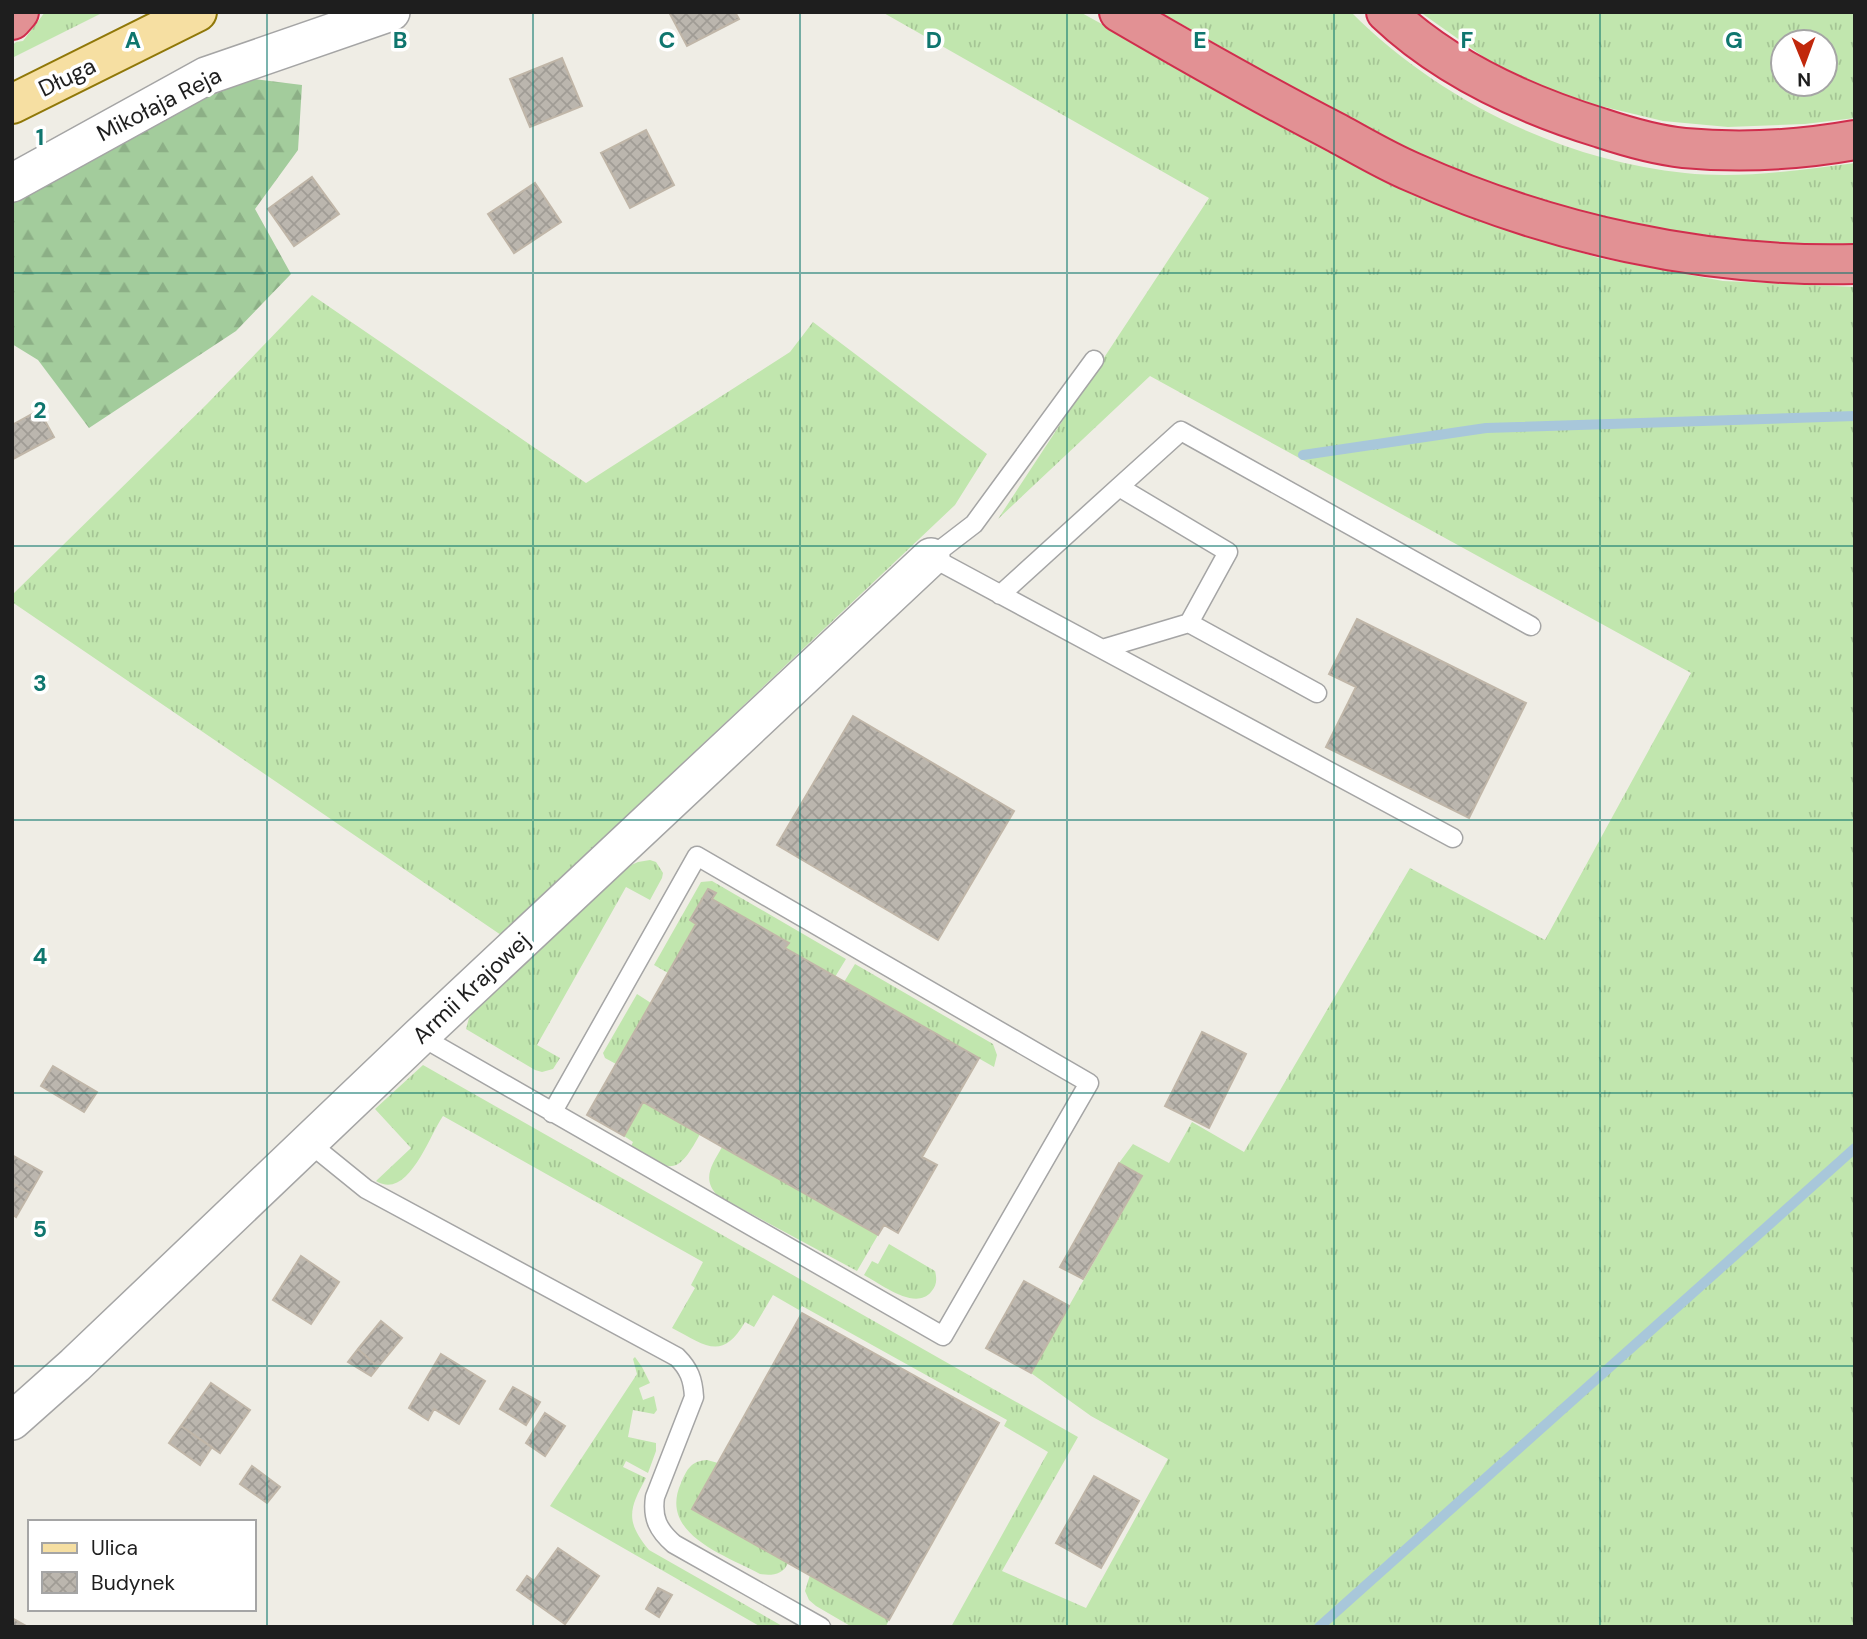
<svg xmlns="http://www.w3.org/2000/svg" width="1867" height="1639" font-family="'DM Sans',sans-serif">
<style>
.grass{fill:url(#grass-tufts);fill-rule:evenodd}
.forest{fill:url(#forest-firs)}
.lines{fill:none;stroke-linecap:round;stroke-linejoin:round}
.stream{stroke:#a8c7da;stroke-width:10}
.building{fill:url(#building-cross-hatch);stroke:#c0b6a8;stroke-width:2}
.service-casing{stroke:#a5a5a5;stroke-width:21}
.minor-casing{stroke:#a5a5a5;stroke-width:40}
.primary-casing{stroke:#907809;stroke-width:42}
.motorway-casing{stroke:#d02e4d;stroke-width:42}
.service{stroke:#fff;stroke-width:18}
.minor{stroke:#fff;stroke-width:37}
.primary{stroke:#f6dfa2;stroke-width:38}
.motorway{stroke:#e29194;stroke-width:38}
.grid{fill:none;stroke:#0f766e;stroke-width:2;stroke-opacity:0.55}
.labels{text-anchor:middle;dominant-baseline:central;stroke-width:7;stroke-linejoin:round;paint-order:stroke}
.street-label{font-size:23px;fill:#1e1e1e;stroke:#fff}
.grid-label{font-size:23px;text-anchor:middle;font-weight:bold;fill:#0f766e;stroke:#fff;stroke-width:7;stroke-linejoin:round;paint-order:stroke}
</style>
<defs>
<pattern id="grass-tufts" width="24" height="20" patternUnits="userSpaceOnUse" patternTransform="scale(1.75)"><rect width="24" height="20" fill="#c1e6ae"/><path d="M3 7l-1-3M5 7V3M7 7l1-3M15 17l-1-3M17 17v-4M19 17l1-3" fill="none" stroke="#a5c595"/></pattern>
<pattern id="forest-firs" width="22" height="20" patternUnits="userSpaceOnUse" patternTransform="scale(1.75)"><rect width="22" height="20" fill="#a3cc9c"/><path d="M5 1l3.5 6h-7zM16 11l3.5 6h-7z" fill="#8caf86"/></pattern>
<pattern id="building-cross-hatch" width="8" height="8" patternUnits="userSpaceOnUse" patternTransform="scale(1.75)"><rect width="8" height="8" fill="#bbb6ae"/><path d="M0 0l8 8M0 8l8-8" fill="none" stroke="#a09c95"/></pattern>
</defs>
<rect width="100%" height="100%" fill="#efede5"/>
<path class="grass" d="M45 12H104L12 58V46L16 42 23 41Z
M882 12H1080L1399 188 1500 228 1599 258 1723 281 1855 287V1627H951L1048 1452 1004 1426 1007 1420 802 1306 799 1310 773 1295 754 1327 745 1322C722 1362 705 1345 672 1328L695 1288 691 1285 703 1262 443 1116C429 1136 408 1201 376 1181L411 1148 375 1109 423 1065 1078 1437 1002 1571 1086 1608 1168 1459 1091 1416 1031 1373 1142 1177 1119 1163 1133 1144 1169 1163 1192 1122 1244 1152 1410 868 1545 940 1691 673 1150 376 998 519 1209 198Z
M1160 12H1351C1439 100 1561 160 1685 173 1742 179 1799 170 1855 163V246C1732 243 1611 227 1495 185 1377 142 1269 73 1160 12Z
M1420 12H1855V118L1805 124 1728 127 1663 121 1563 97 1488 60ZM1783 42H1825V84H1783Z
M312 295 586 483 790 352 813 322 987 454 955 505 501 935 12 602V595L207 404Z
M650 860 656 862 663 873 662 878 650 900 626 887 537 1045 560 1058 553 1069 542 1072 535 1070 466 1029 469 1018 473 1013 629 866 638 862Z
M712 881 846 959 835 977 785 948 788 942 712 899 716 893 709 889 690 920 696 924 668 973 654 965 701 882Z
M855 964 993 1044 997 1055 994 1067 844 982Z
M637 994 651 1003 616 1064 605 1058 603 1053Z
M643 1102 700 1134C676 1179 670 1170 630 1148L633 1142 624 1136Z
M722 1147 878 1235 857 1271 718 1196C701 1179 712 1165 722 1147Z
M889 1244 935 1271C937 1279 937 1285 931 1292 915 1311 881 1284 864 1275L872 1261 878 1264Z
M635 1357 642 1367 650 1383 639 1388 643 1400 654 1396 657 1410 654 1414 633 1410 628 1437 656 1443V1451L648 1473 626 1461 623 1467 646 1478C629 1509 625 1521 649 1550L784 1627H761L550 1506 637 1374 633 1359Z
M707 1460 718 1463 788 1563C783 1575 771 1576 760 1574 725 1555 658 1534 681 1483 687 1469 691 1461 707 1460Z
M810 1575 889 1620 886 1626 852 1627 816 1606 809 1600 805 1591Z"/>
<path class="forest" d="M237 77 302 85 298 150 255 209 291 274 236 331 89 428 38 360 12 344V199Z"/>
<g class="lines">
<path class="stream" d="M1303 455 1486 428 1855 416
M1319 1627 1855 1148"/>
</g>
<path class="building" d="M669 12H735L739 19 687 46Z
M562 58 582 106 530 127 510 79Z
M646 130 674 185 630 208 601 153Z
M312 177 339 214 294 246 268 209Z
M535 183 561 222 514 253 488 214Z
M39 410 54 437 13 459 12 425Z
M1357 619 1526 703 1469 818 1326 747 1356 687 1329 674Z
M853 716 1014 811 938 940 777 845Z
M708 889 716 893 712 899 789 943 785 948 979 1058 922 1157 937 1165 898 1233 884 1225 878 1235 643 1102 624 1136 587 1115 696 924 690 920Z
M1202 1032 1246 1054 1209 1128 1165 1106Z
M53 1066 97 1092 84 1112 41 1086Z
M12 1155 42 1172 30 1193 12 1183Z
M1119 1163 1142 1176 1083 1279 1060 1267Z
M12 1183 30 1193 16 1217 12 1214Z
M301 1256 339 1282 311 1324 273 1300Z
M1024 1281 1069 1306 1031 1373 986 1348Z
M802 1313 999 1423 889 1620 692 1509Z
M381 1321 402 1338 378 1367 358 1349Z
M358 1349 378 1367 371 1376 348 1362Z
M441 1354 485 1381 459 1424 434 1409 428 1420 409 1408Z
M211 1383 250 1410 220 1453 181 1426Z
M513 1387 540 1402 526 1425 500 1409Z
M545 1413 565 1426 545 1456 526 1443Z
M181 1426 212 1447 200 1465 169 1443Z
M252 1466 280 1487 267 1503 240 1484Z
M1094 1476 1139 1501 1101 1568 1056 1543Z
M558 1548 599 1576 565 1624 517 1590 527 1576 534 1581Z
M658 1588 672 1595 659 1617 646 1609Z
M12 1618 28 1627H12Z"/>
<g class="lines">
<g class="service-casing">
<path id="service" d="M1094 360 974 524 931 557 1102 649 1189 623 1317 693
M1119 487 1181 431 1531 626
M1000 595 1119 487 1228 552 1189 623
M1102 649 1453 838
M420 1036 943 1336 1089 1083 697 856 552 1113
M308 1142 366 1189 677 1357C689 1369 693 1379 694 1397L655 1497C652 1518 658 1530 674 1544L821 1627"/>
</g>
<g class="minor-casing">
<path id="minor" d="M12 183 206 76 391 12
M12 1421 75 1365 420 1036 931 557"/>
</g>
<g class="primary-casing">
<path id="primary" d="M12 104 197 12"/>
</g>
<g class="motorway-casing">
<path id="motorway" d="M1119 12C1191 54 1263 95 1337 133 1361 146 1386 161 1412 172 1549 233 1704 268 1855 264
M1386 12C1446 69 1523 104 1601 128 1628 137 1656 145 1684 148 1741 153 1799 150 1855 140
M12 20 19 12"/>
</g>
<use href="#service" class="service"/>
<use href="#minor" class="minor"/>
<use href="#primary" class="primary"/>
<use href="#motorway" class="motorway"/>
</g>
<path class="grid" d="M267 12V1627M533 12V1627M800 12V1627M1067 12V1627M1334 12V1627M1600 12V1627M12 273H1855M12 546H1855M12 820H1855M12 1093H1855M12 1366H1855"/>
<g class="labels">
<g class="street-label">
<text transform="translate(67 77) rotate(-26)">Długa</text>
<text transform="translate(159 104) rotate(-27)">Mikołaja Reja</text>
<text transform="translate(471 988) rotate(-43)">Armii Krajowej</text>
</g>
</g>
<g class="grid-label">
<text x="133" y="48">A</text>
<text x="400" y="48">B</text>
<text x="667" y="48">C</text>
<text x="934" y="48">D</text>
<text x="1200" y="48">E</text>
<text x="1467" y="48">F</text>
<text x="1734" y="48">G</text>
<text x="40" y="145">1</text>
<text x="40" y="418">2</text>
<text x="40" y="691">3</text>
<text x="40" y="964">4</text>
<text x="40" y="1237">5</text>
</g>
<rect width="1867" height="1639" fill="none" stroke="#1e1e1e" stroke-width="28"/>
<rect x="28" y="1520" width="228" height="91" fill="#ffffff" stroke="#a5a5a5" stroke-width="2"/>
<rect x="42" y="1543" width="35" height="10" fill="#f6dfa2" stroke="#a5a5a5" stroke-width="2"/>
<text x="91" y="1555" font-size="21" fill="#1e1e1e">Ulica</text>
<rect x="42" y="1572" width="35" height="21" fill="url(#building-cross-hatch)" stroke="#a5a5a5" stroke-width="2"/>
<text x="91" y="1590" font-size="21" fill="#1e1e1e">Budynek</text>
<g transform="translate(1804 63) rotate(179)"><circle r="33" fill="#ffffff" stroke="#a5a5a5" stroke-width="2"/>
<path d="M0-5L12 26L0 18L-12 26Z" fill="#c1280c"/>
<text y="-10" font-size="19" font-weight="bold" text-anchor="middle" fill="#1e1e1e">N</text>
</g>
</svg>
